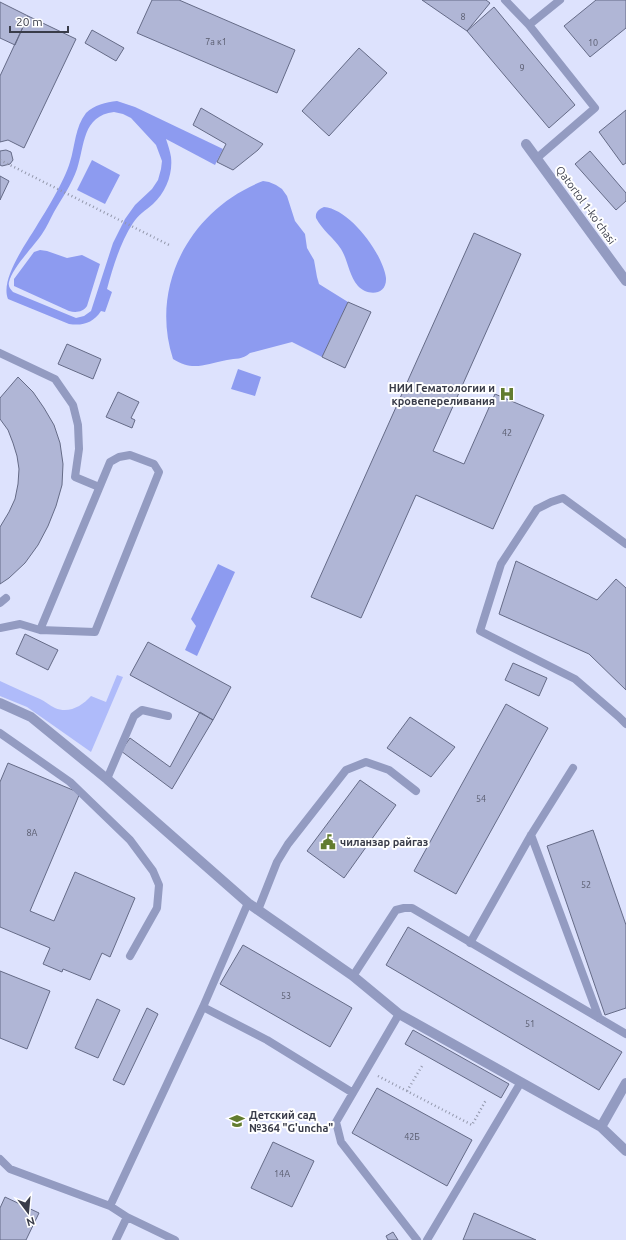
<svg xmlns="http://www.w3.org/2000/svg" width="626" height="1240" font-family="Ubuntu,sans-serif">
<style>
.green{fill:#afbbfa}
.water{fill:#8d9bf0;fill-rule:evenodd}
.building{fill:#b0b6d6;stroke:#656b87}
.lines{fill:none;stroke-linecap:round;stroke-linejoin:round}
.path{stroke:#9398ac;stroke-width:2.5;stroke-dasharray:1 3;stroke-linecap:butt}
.lane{stroke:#939bc1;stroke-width:8}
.street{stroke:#939bc1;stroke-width:10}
.labels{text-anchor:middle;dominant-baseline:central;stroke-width:4;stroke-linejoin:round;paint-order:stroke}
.number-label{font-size:9px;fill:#575a6c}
.street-label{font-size:11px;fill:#393c49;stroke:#fff}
.poi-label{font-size:11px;font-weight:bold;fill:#393c49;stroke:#fff;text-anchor:start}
</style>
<rect width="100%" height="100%" fill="#dde2fd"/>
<path class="green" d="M117 675 123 677 91 752 27 707 0 696V681C13 687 26 693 40 699 45 701 50 706 55 708 69 714 82 706 91 696L106 702Z"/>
<path class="water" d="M117 101 135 107 223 149 215 165 166 139C168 145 170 151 171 157 173 174 166 192 153 204 146 210 138 215 133 223 120 243 113 267 107 289L112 292 105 312 101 311C93 323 83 326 69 324L8 299C0 280 25 245 36 227 46 211 65 180 70 162 75 146 75 127 86 113 94 105 106 102 117 101ZM114 112 123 114 131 118 156 145 162 161 161 169 158 180 152 189 135 205 125 219 113 243 91 311 84 316 76 318 13 292C10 289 8 286 9 282 12 268 34 246 42 234 47 227 50 219 54 212 62 198 72 184 77 169 85 145 82 116 114 112Z
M92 160 120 175 105 204 77 190Z
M263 181 269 182 276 185 282 189 287 196 295 221 305 234 307 248 314 260 317 277 319 284 348 302 322 357 292 342 250 353C242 360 236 358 227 360 205 364 193 372 173 359 149 285 191 209 263 181Z
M324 207C350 209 383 254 386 278 387 296 367 296 358 286 349 276 348 260 341 249 334 238 322 230 316 218 315 212 319 209 324 207Z
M40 250 47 251 67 258 82 255 100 264 87 306C83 312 76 313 69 311L14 286V279L34 252Z
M238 369 261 377 255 396 231 389Z
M218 564 235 572 197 656 185 650 196 626 191 619Z"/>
<path class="building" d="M152 0H179L295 50 277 93 137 33Z
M422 0H486L490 3 467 31Z
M596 0H626V28L590 57 564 26Z
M0 2 28 16 15 45 0 38Z
M494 7 575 105 549 128 467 31Z
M28 16 76 39 24 148 8 140 0 142V76Z
M92 30 124 48 116 61 85 43Z
M359 48 387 73 329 136 302 111Z
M201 108 263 144 258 150 233 170 217 162 226 144 193 125Z
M626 110V163L623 165 599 132Z
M6 150 11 152 13 160 10 164 2 166 0 165V151Z
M590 151 626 193V201L616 210 575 164Z
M0 176 9 181 0 200Z
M474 233 521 254 433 451 464 464 495 394 544 415 493 529 416 495 361 618 311 597Z
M348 302 371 312 345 368 322 357Z
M67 344 101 359 93 379 58 364Z
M18 377 33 392 44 408 54 425 60 443 63 464 62 485 56 506 48 526 38 545 25 563 9 578 0 584V527L9 512 15 499 18 484 19 469 17 456 13 443 8 430 0 419V398Z
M118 392 139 402 131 418 135 420 132 428 106 417Z
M516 561 597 600 616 579 626 588V690L589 654 499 614Z
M25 634 58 650 48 670 16 654Z
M148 642 231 687 213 720 130 675Z
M513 663 547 678 539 696 505 680Z
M506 704 548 728 456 894 414 871Z
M200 712 213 720 172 789 121 751 130 738 170 767Z
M410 717 455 747 431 777 387 748Z
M8 763 80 793 30 911 54 921 75 872 135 898 110 957 102 953 90 980 63 969 62 972 43 964 50 948 0 927V782Z
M360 780 396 805 344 878 307 851Z
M593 830 626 925V1008L605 1015 547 846Z
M408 927 622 1052 599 1090 386 965Z
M243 945 352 1008 330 1047 220 984Z
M0 971 50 991 27 1049 0 1038Z
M97 999 120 1010 98 1058 75 1048Z
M147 1008 158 1014 124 1085 113 1080Z
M413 1030 509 1084 501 1098 405 1044Z
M377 1088 472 1140 447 1186 352 1133Z
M273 1142 314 1161 292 1207 251 1188Z
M5 1197 39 1213 26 1240H0V1208Z
M474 1213 536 1240H463Z
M393 1232 398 1240H388L386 1236Z"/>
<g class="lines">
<path class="path" d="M0 160 171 246
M378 1076 472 1125 486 1100
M407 1091 422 1066"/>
<path class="lane" d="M505 0 529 25 595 108 537 158
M529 25 560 0
M0 353 55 379 73 405 78 425 79 449 75 477 99 487
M626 544 563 498 551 502 537 509 501 564 480 631 575 679 619 717 626 724
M0 603 6 598
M0 628 20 624 40 630 95 632 159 472 154 464 130 455 119 457 110 462 40 630
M0 733 70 782 130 840 153 871 159 885 157 908 130 956
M107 779 134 716 142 710 168 716
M531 835 599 1018
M258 910 277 862 288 844 346 770 366 762 389 770 416 791
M470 943 531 835 573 768
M353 976 396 910 404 908H412L626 1034
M203 1007 267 1040 353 1093
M399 1014 336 1122 341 1142 417 1240
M0 1159 10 1169 110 1206 127 1217 175 1240
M110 1206 203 1007 248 903
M116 1240 127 1217
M427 1240 521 1082"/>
<path class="street" d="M526 144 626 281
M0 703 31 717 107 779 248 903 353 976 399 1014 601 1127 626 1151
M601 1127 626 1083"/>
</g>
<defs>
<g id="hospital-bare" transform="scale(1.2)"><path d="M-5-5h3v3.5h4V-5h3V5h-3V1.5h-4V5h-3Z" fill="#627c2f" stroke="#fff" stroke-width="2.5" paint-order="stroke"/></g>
<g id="civic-bare" transform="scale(1.2)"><path d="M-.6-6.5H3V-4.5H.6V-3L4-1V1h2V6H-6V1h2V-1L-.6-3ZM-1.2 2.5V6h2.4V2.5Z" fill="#627c2f" stroke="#fff" stroke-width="2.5" paint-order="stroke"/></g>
<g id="school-bare" transform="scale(1.2)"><path d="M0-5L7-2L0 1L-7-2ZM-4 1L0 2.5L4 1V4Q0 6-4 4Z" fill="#627c2f" stroke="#fff" stroke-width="2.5" paint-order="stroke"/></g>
</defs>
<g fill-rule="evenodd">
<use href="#hospital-bare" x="507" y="394"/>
<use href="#civic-bare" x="328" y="842"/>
<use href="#school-bare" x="237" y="1121"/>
</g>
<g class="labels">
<g class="number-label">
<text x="463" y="17">8</text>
<text x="216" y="42">7a к1</text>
<text x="593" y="43">10</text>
<text x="522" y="68">9</text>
<text x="507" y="433">42</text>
<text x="481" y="799">54</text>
<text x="32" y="833">8A</text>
<text x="586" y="885">52</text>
<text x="286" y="996">53</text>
<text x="530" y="1024">51</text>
<text x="412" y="1137">42Б</text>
<text x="282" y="1174">14A</text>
</g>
<g class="street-label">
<text transform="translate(586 205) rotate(54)">Qatortol 1-ko'chasi</text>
</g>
<g class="poi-label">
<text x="495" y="388" text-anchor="end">НИИ Гематологии и<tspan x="495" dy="13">кровепереливания</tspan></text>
<text x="340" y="842">чиланзар райгаз</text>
<text x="249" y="1115">Детский сад<tspan x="249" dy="13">№364 "G'uncha"</tspan></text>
</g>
</g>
<g transform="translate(28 1212) rotate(164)" stroke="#ffffff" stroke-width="3" paint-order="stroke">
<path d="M0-3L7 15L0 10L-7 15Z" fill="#393c49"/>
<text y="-6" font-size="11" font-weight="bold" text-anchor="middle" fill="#393c49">N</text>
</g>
<path d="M10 26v6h58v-6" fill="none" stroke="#393c49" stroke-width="2"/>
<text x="16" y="26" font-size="12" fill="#393c49" stroke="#ffffff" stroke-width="3" paint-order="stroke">20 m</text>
</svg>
